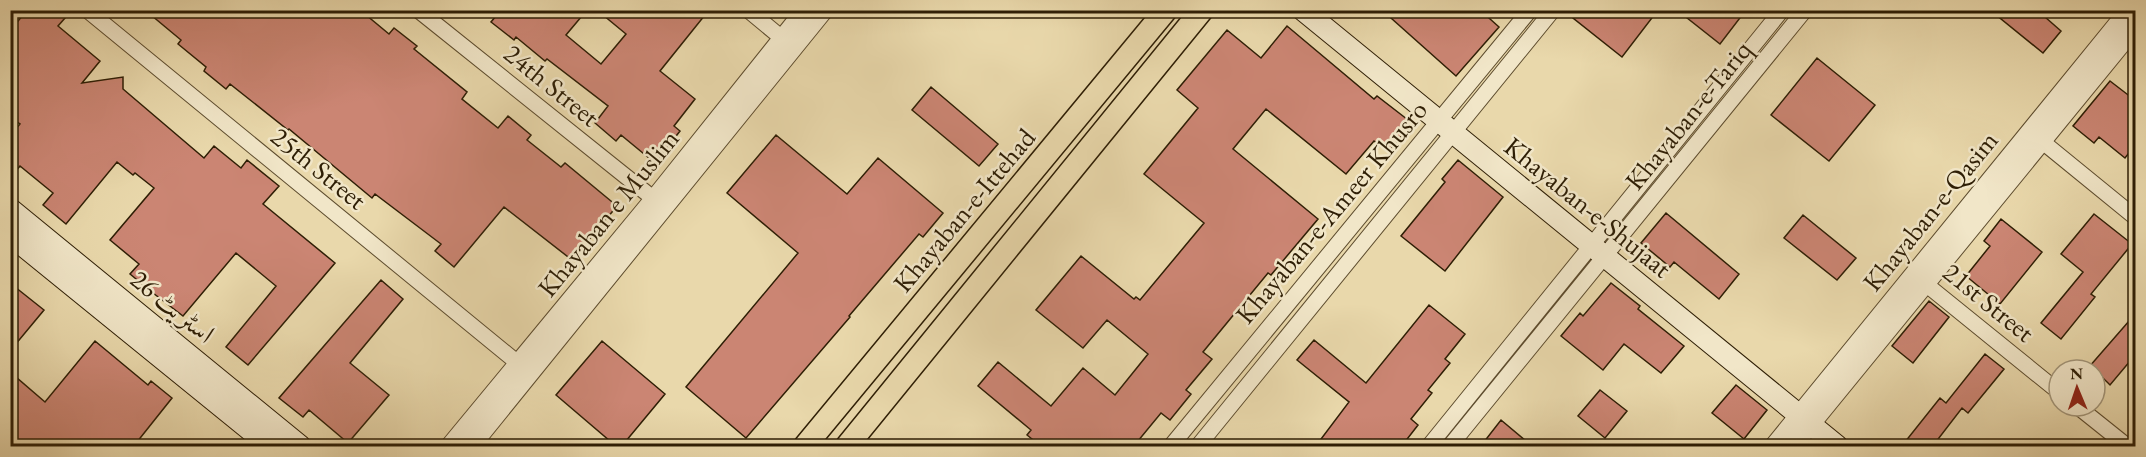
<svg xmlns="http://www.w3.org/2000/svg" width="2146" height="457" font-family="'EB Garamond',Amiri,serif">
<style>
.building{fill:#cb8573;stroke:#2e1e05;stroke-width:1.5}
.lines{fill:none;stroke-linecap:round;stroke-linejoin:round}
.minor-casing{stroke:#5d4c2e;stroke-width:17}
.tertiary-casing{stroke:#5d4c2e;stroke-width:20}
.secondary-casing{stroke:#2e1e05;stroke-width:23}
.primary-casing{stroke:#2e1e05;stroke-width:25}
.minor{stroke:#f1e6c8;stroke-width:15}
.tertiary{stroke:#f1e6c8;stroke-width:18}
.secondary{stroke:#f1e6c8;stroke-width:21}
.primary{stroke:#e9d8ab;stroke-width:22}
.labels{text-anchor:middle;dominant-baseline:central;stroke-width:5;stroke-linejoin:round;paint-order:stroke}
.street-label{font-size:27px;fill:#2e1e05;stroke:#f1e6c8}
</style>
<rect width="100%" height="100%" fill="#e9d8ab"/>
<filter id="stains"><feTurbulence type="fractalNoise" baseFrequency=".00333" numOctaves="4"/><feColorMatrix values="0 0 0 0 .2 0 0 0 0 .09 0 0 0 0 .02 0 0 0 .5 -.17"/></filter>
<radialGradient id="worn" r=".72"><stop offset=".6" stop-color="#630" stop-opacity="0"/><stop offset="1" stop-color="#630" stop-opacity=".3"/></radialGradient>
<path class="building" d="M27 10H55L65 18 58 26 100 61 82 83 123 77V89L204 158 214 146 241 168 247 160 279 186 263 204 335 263 248 365 226 347 276 286 236 253 183 316 153 293 130 274 139 264 110 240 154 188 135 173 133 175 117 162 66 224 43 205 53 193 20 166 10 178V136L20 124 10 117V31Z
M145 10H360L389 34 394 28 417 46 414 49 467 92 462 99 498 128 508 116 531 135 527 140 561 167 565 163 617 206 572 260 504 207 454 267 435 251 441 244 375 194 372 198 289 129 288 130 230 84 226 89 204 71 206 67 178 44 181 40Z
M501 10H587L566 35 601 64 626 34 597 10H709L660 71 695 99 674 126 680 131 655 163 621 135 616 141 595 123 608 106 547 59 545 61 516 37 514 40 491 22Z
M1382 10H1480L1499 27 1456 76Z
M1578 10H1658L1622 57 1573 18Z
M1677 10H1746L1720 44Z
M1990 10H2037L2061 31 2043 53Z
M1287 26 1374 99 1377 96 1412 123 1388 152 1374 141 1346 174 1266 109 1233 149 1318 219 1271 275 1268 273 1203 352 1212 359 1186 390 1191 394 1170 420 1161 413 1133 447H1042L1027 435 1031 430 978 386 998 362 1051 406 1083 368 1115 395 1148 354 1107 320 1083 348 1036 310 1081 256 1134 299 1136 297 1140 300 1204 223 1144 174 1198 108 1177 90 1227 30 1261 58Z
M1817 58 1875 105 1829 161 1771 115Z
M2110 81 2136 101V144L2125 158 2099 137 2094 143 2073 126Z
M931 87 998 144 979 166 912 110Z
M776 135 847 194 878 158 943 213 923 237 919 234 849 316 850 317 746 438 686 387 798 253 727 193Z
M1458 160 1503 197 1445 271 1401 236 1445 182 1442 179Z
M1666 213 1739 274 1719 299 1674 262 1670 267 1641 243Z
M2094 214 2132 244 2091 294 2095 297 2061 339 2041 323 2083 272 2061 254Z
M1803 215 1856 258 1837 280 1784 238Z
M2001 219 2042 252 2000 304 1966 276 1990 246 1984 241Z
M381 280 403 299 350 363 389 395 348 443 309 410 303 417 279 398Z
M10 283 44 310 10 351Z
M1611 283 1640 306 1638 309 1684 346 1661 373 1624 344 1603 370 1561 336 1580 313 1583 316Z
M1929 301 1949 317 1913 363 1892 346Z
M1429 305 1465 334 1445 359 1450 363 1428 390 1432 393 1411 419 1418 425 1401 447 1394 441 1389 447H1315L1349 402 1297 360 1314 340 1366 383Z
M2136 313V354L2110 385 2095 370 2089 367Z
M95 341 148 385 151 381 172 398 133 447H10V372L45 402Z
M602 341 665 394 621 447H617L556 395Z
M1985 354 2004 369 1968 413 1962 408 1932 447H1901L1940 398 1946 403Z
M1736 385 1767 410 1744 439 1712 413Z
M1600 390 1627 411 1605 438 1578 416Z
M1501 420 1533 447H1480Z"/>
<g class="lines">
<g class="minor-casing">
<path id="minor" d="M87 10 519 364
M418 10 654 199
M748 10 783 39
M2033 134 2136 218
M1917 277 2059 392
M2077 406 2127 446
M1171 446 1530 10
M1198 446 1553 10
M1429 446 1782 10
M1450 446 1805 10"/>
</g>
<g class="tertiary-casing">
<path id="tertiary" d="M450 446 654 199 805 10
M471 446 824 10
M1774 446 2129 10
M1793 446 2136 26"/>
</g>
<g class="secondary-casing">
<path id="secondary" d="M1303 10 1837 446
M10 209 300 446
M10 235 270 446"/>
</g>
<g class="primary-casing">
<path id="primary" d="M805 446 1166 10
M847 446 1202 10"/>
</g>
<use href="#minor" class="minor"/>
<use href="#tertiary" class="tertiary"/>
<use href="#secondary" class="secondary"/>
<use href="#primary" class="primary"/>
</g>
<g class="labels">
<g class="street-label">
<text transform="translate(552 85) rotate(39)">24th Street</text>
<text transform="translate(1688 115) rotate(-51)">Khayaban-e-Tariq</text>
<text transform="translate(319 168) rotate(39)">25th Street</text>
<text transform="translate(1588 207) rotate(39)">Khayaban-e-Shujaat</text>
<text transform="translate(964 210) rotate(-50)">Khayaban-e-Ittehad</text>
<text transform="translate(1930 211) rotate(-51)">Khayaban-e-Qasim</text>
<text transform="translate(1331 212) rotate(-50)">Khayaban-e-Ameer Khusro</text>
<text transform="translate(608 213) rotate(-51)">Khayaban e Muslim</text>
<text transform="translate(1989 302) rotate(39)">21st Street</text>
<text transform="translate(173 306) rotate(39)">اسٹریٹ 26</text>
</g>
</g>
<rect width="2146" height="457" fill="none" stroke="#e9d8ab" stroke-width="36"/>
<rect x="12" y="12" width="2122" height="433" fill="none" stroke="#2e1e05" stroke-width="3"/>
<rect x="18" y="18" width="2110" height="421" fill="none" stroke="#2e1e05" stroke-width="1.5"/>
<g transform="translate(2077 388) rotate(358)"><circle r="28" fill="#f1e6c8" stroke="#a3967a" stroke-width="1.5"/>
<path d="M0-4.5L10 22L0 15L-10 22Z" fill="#8f2418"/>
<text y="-9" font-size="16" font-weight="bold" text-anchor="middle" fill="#2e1e05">N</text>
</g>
<rect width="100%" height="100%" filter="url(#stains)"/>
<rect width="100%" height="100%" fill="url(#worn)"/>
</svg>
